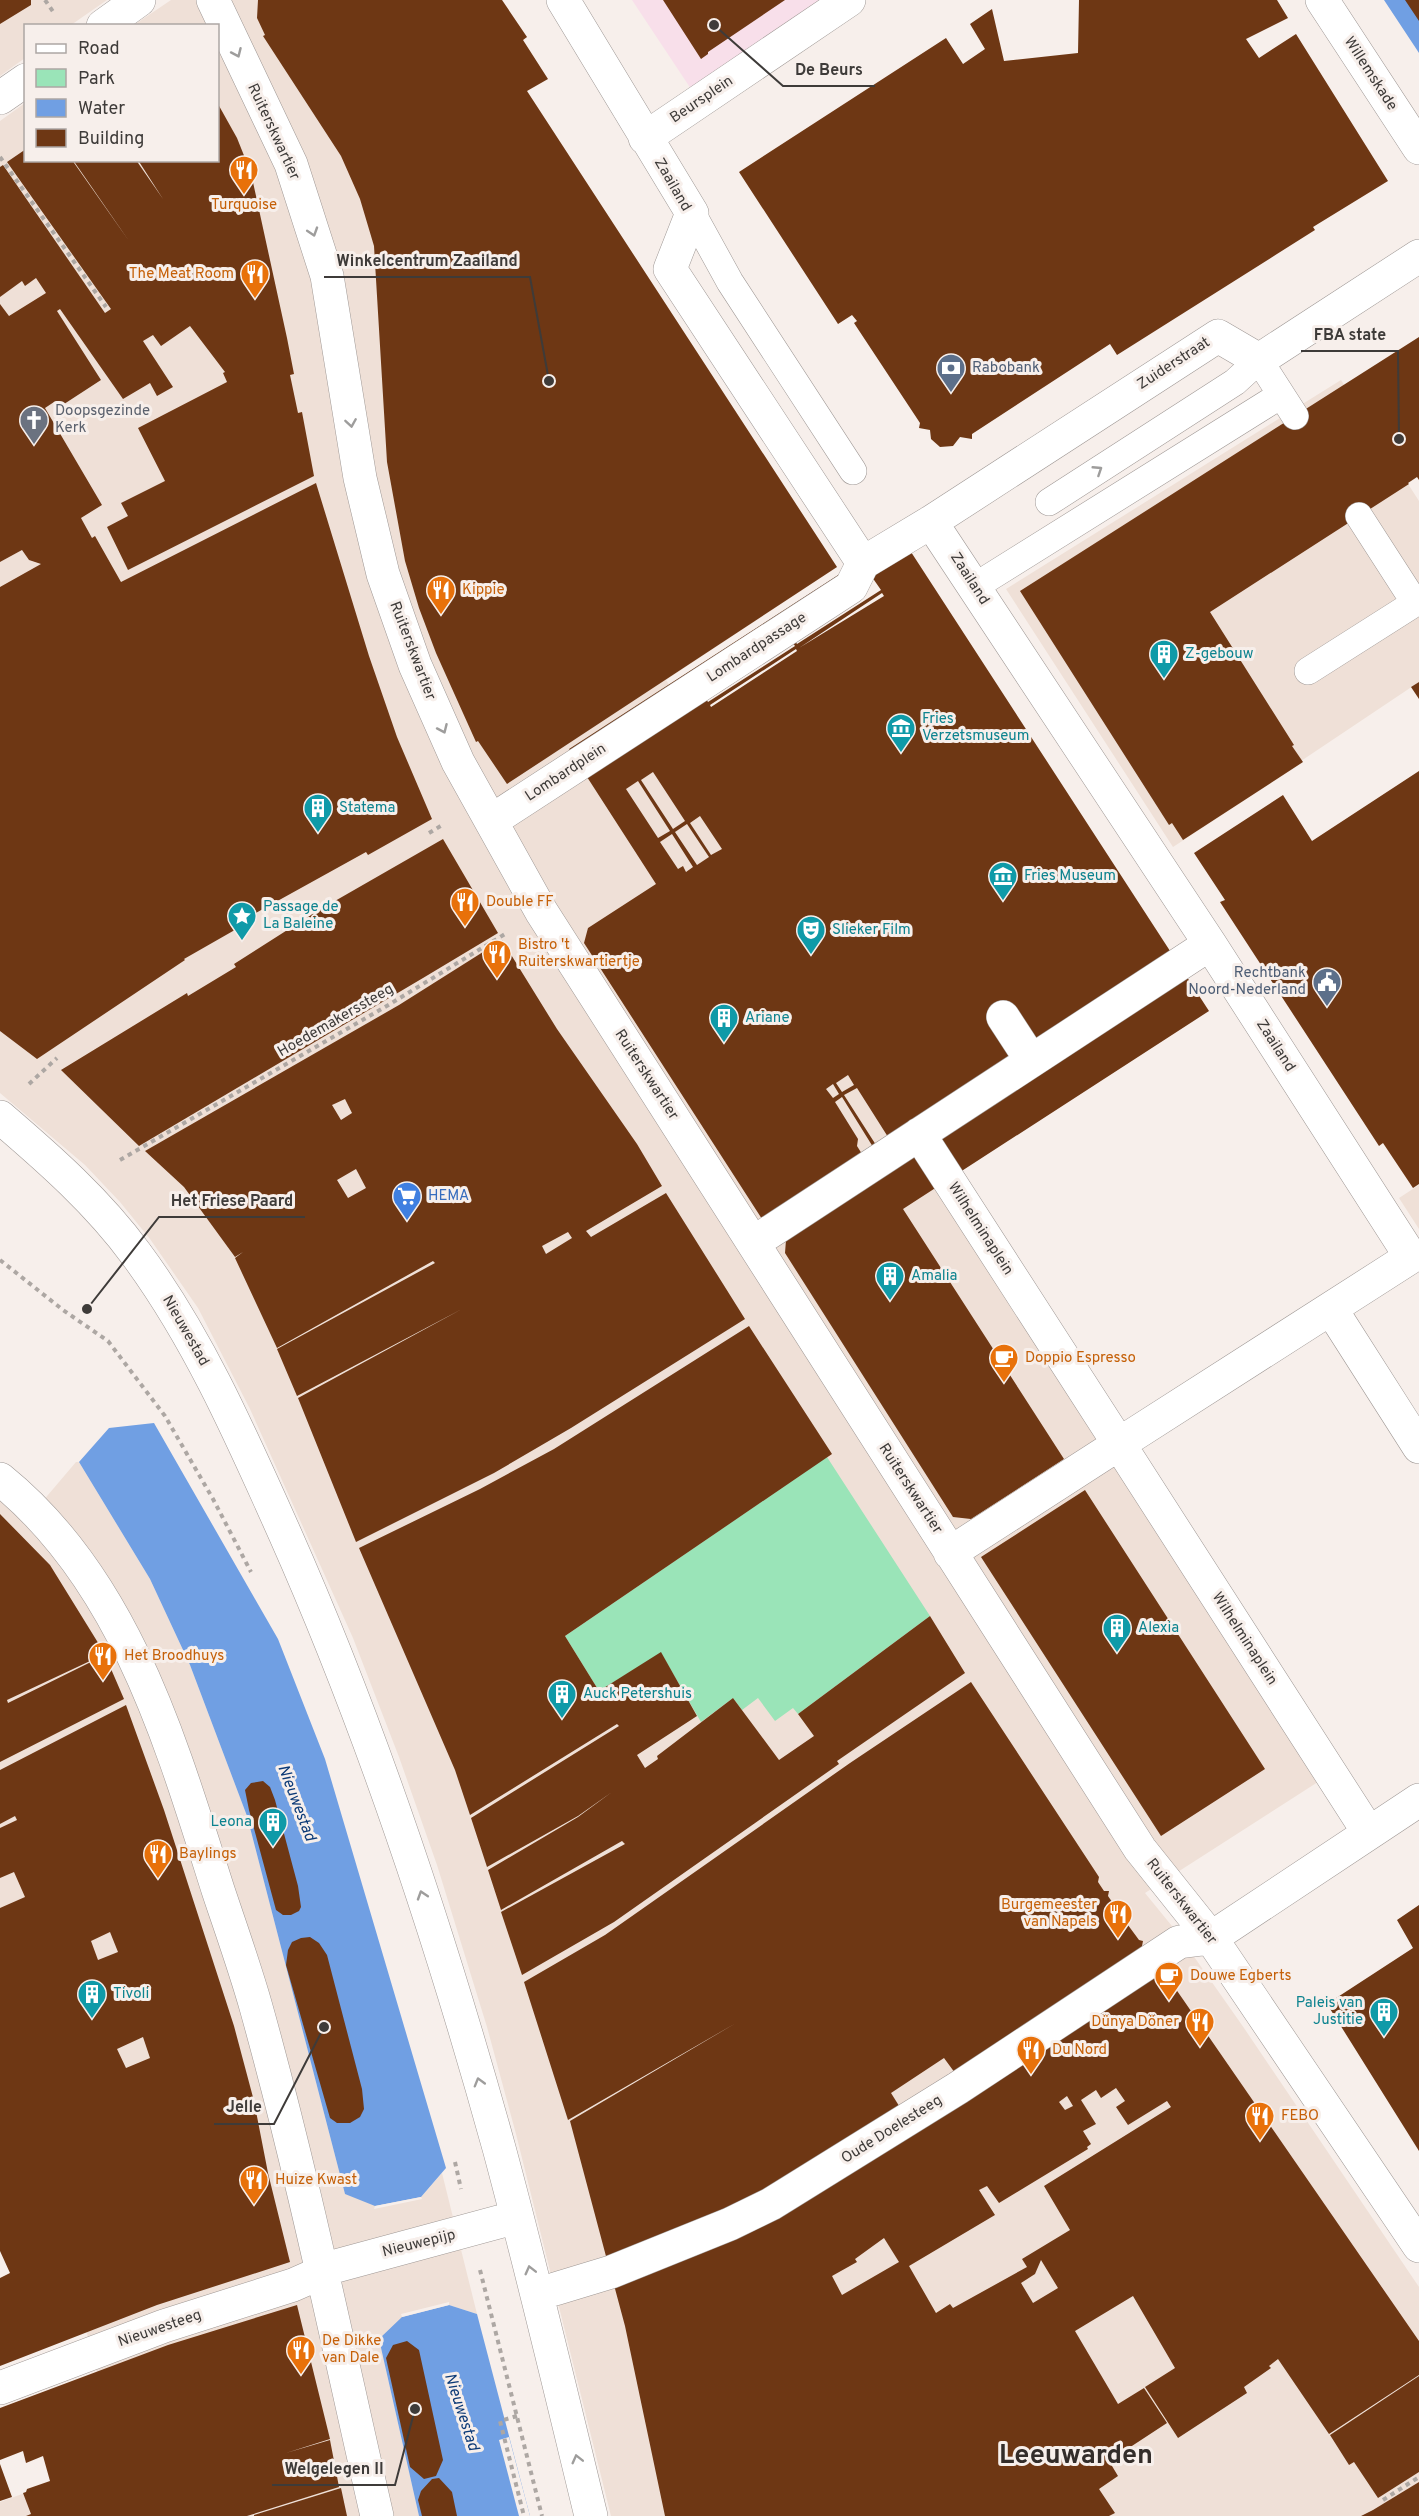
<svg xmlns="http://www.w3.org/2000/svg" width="1419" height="2516" font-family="Overpass,sans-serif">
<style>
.built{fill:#efe0d7}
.education{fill:#f8dfea}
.green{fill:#9ae4b8}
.water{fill:#709fe3}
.pier{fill:#f7efeb}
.building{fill:#6e3714;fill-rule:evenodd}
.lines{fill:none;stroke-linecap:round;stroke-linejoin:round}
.lane-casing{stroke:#9f9895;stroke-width:28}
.street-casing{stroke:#9f9895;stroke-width:34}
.path{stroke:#ada7a3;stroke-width:4;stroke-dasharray:4.5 4.5;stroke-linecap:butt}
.lane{stroke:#fff;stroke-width:27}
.street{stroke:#fff;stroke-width:33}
.oneway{stroke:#9e9d9c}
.labels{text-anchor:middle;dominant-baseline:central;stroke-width:6;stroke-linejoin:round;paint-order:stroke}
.street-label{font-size:15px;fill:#3e3b39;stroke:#f7efeb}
.food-label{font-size:15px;fill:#c56008;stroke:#f7efeb;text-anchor:start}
.service-label{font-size:15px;fill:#4e5e75;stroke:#f7efeb;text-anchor:start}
.worship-label{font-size:15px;fill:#5b616d;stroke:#f7efeb;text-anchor:start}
.culture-label{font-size:15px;fill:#0d838f;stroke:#f7efeb;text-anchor:start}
.shop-label{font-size:15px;fill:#366cbe;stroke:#f7efeb;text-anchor:start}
.water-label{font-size:16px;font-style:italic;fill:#0c3a77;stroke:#f7efeb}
.town-label{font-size:27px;font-weight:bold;fill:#332d2a;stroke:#f7efeb}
.leader{fill:none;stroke:#3e3b39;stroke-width:2}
.callout-dot{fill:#3e3b39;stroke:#f7efeb;stroke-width:2}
.callout-label{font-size:16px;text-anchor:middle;font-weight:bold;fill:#3e3b39;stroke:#f7efeb;stroke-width:6;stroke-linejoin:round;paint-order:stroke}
</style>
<rect width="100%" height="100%" fill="#f7efeb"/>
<path class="built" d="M0 0H107L71 25 26 26 25 58 0 76Z
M171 0H502L527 37 523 40 527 91 837 567 666 680 940 1102 902 1127 1321 1780 1145 1893 1176 1931 1244 2028 1419 2287V2516H611L516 2134 487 2027 437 1865 399 1757 353 1638 250 1409 198 1308 150 1239 120 1202 85 1165 0 1093V562L22 550 29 560 43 565 92 538 81 518 102 505 45 408 54 402 58 408 101 380 57 311 60 309 0 322V121L25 103 26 160H218V26L134 25Z
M1341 380 1419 501V682L1301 761 1302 763 1173 847 1006 589Z
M1419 1185V1229L1399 1198Z
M76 1462H79L150 1579 190 1665 247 1816 345 2194 421 2197 442 2173 477 2314 449 2305 379 2339 419 2516H0V2502L119 2459 0 1991V1499L25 1522Z"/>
<path class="education" d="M632 0H829L693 92Z"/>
<path class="green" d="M827 1457 930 1616 798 1714 793 1708 775 1721 758 1698 742 1710 733 1698 701 1722 661 1653 599 1691 565 1636Z"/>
<path class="water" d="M1384 0H1419V53Z
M154 1423 278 1639 325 1759 446 2168 421 2197 375 2206 345 2194 247 1816 190 1665 150 1579 79 1462 109 1428Z
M449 2305 477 2314 530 2516H419L379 2339 402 2317Z"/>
<path class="pier" d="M421 2197 422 2199 374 2209 375 2206Z
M449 2302V2305L402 2317 401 2314Z
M509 2437 530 2516H519L499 2440Z"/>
<path class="building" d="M0 0H31V5L0 24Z
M258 0H502L527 37 523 40 548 79 527 91 837 567 507 784 478 741 476 742 436 653 419 608 405 561 387 462 374 246 360 199 341 156 263 36 265 35 257 18Z
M663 0H785L708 52V54L701 59Z
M1079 0H1277L1288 18 1246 39 1259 58 1296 34 1388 181 1313 227 1315 230 1117 355 1110 344 972 434V439L960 437 953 446 940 447 931 439 930 430 919 428 920 423 854 323 857 321 852 315 838 324 739 172 946 38 963 64 985 49 970 24 992 9 1004 61 1078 53Z
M1405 0H1419V21Z
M218 104 237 138 251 173 287 338 294 374 290 375 298 413 302 412 314 476 128 570 107 527 128 516 121 503 165 481 138 428 227 382 223 373 225 372 190 326 161 346 153 335 143 341 173 387 157 396 150 383 123 399 60 309 57 311 101 380 58 408 54 402 45 408 102 505 81 518 92 538 95 536 121 582 316 483 369 656 397 737 432 819 368 855 366 852 252 915 254 919 184 959 185 960 37 1059 0 1031V587L41 564 29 560 22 550 0 562V304L9 316 46 293 36 278 25 286 22 281 0 297V167L3 165 105 313 111 309 7 162 26 149V160H72L129 241 73 160H136L163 199 138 160H218Z
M1419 337V480L1417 477 1408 483 1409 484 1210 612 1294 745 1292 746 1303 762 1183 840 1172 823 1169 825 1020 591Z
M900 535 1209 1011 903 1209 1064 1459 971 1519 953 1517 785 1253 786 1240 762 1219 584 943 588 928 656 884 569 749ZM865 567 881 590 797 644 782 621ZM882 593 884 596 799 648ZM779 623 795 646 708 702 693 679ZM796 649 797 651 711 707 710 705ZM653 772 685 821 673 829 641 780ZM638 781 670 831 658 838 626 789ZM700 816 722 849 711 855 690 823ZM687 824 709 857 697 865 675 832ZM672 834 693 867 686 872 683 866 678 869 660 842ZM848 1075 854 1085 842 1092 836 1083ZM833 1084 839 1094 833 1098 826 1089ZM857 1088 888 1137 876 1145 844 1095ZM842 1097 873 1147 862 1154 857 1146 858 1139 835 1102Z
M1419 682V699L1411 687Z
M1419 771V1184L1413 1188 1383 1143 1379 1146 1220 902 1225 900 1194 853 1283 795 1312 841Z
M443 839 498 933 423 978 139 1146 61 1070 187 993 188 996 236 967 234 964 314 913Z
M502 940 557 1029 637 1144 662 1186 586 1231 591 1237 666 1193 745 1319 571 1428 494 1473 356 1542 298 1398 462 1309 297 1396 277 1349 435 1263 433 1261 277 1348 235 1258 243 1252 235 1257 184 1187 145 1151 399 1005ZM345 1099 352 1113 341 1120 332 1105ZM356 1169 366 1188 348 1198 337 1180ZM568 1232 572 1238 546 1254 542 1246Z
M749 1326 832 1454 565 1636 599 1691 661 1652 697 1716 637 1755 645 1768 658 1759 657 1756 733 1698 779 1760 814 1736 798 1714 930 1616 965 1673 837 1761 839 1764 614 1922 522 1975 501 1912 625 1844 622 1841 501 1910 488 1870 578 1817 612 1792 578 1816 487 1867 471 1818 619 1726 617 1724 470 1815 455 1770 359 1548 480 1489 554 1449Z
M1085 1490 1265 1769 1161 1836 981 1557Z
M0 1514 50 1565 105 1654 7 1700 8 1703 105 1655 124 1699 0 1762Z
M971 1682 1099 1877 1098 1882 1104 1891H1109L1108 1896 1121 1915 1126 1916 1125 1921 1139 1940 1143 1941 1141 1951 955 2073 944 2058 891 2093 901 2109 766 2194 607 2260 570 2121 736 2023 568 2120 524 1982 605 1935 850 1763Z
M126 1705 164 1810 234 2026 254 2101 268 2173 290 2262 157 2305 0 2366V2278L10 2273 0 2251V1908L25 1897 14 1872 0 1878V1828L17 1820 15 1816 0 1824V1770ZM110 1932 118 1952 98 1960 91 1941ZM143 2037 150 2058 126 2068 117 2049Z
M263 1781 270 1787 275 1800 298 1886 301 1907 299 1911 291 1915H283L276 1910 249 1810 245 1790 251 1783Z
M1419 1905V2151L1327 2004 1413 1948 1397 1920Z
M310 1937 319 1943 327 1955 362 2089 364 2109 360 2117 350 2123H337L330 2118 286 1965 288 1950 292 1942 301 1938Z
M1162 1969 1419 2341V2375L1329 2434 1278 2359 1269 2366 1271 2368 1244 2387 1247 2393 1178 2438 1145 2387 1175 2368 1133 2296 1075 2331 1118 2404 1144 2388 1167 2423 1109 2461 1118 2476 1099 2489 1115 2513 1109 2516H665L625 2326 614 2285ZM1116 2088 1125 2101 1116 2107 1128 2125 1167 2101 1171 2107 1044 2186 1070 2230 1022 2259 1027 2267 953 2308 950 2304 936 2313 909 2266 995 2215 979 2190 987 2186 999 2203 1088 2149 1087 2147 1091 2144 1083 2131 1096 2124 1081 2100 1096 2090 1101 2098ZM1067 2096 1073 2106 1065 2110 1059 2102ZM884 2238 899 2262 842 2295 832 2276 857 2262 855 2259ZM1041 2260 1058 2288 1033 2303 1021 2283 1035 2274Z
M297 2305 330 2439 286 2453 330 2440 339 2487 247 2516H26L31 2514 23 2493 26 2492 27 2489 50 2481 43 2456 26 2463 23 2451 0 2460V2408L168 2345Z
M407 2341 419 2350 443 2460 436 2476 424 2479 410 2467 386 2358 393 2345Z
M1419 2376V2472L1378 2498 1354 2462 1349 2465 1330 2435Z
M0 2464 12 2497 0 2501Z
M439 2478 452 2492 457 2516H422L418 2500 421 2491 432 2479Z
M1419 2482V2516H1361L1373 2510Z
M341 2488 347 2516H254V2515Z"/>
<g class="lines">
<g class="lane-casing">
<path id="lane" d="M692 213 730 282 853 471
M1049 502 1235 382 1259 360 1295 416
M974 587 1281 395
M1308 671 1415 603 1359 516"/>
</g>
<g class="street-casing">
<path id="street" d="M213 0 291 164 327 276 360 478 383 574 415 665 458 762 541 911 1140 1849 1211 1938 1419 2246
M563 0 692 213 670 269 863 563
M1322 0 1419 148
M103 26 139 0
M0 98 26 80
M645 138 849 0
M863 563 931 522 1218 336 1259 360 1419 256
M491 821 851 587 863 563
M1003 1017 1031 1060
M0 1117C49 1159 98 1202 136 1254 199 1339 242 1438 285 1534 373 1732 441 1939 499 2148 532 2270 561 2393 591 2516
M919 1134 1119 1444 1411 1257 1210 944 931 522
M753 1243 1210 944
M1331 1309 1419 1447
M0 1479C125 1580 171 1742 218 1890 231 1929 245 1968 256 2007 303 2175 338 2346 377 2516
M950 1553 1119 1444 1369 1833
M555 2289 611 2272 730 2224 771 2204 958 2088 1179 1942 1211 1938 1419 1800
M0 2388 164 2326 293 2285 336 2266 517 2217"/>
</g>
<path class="path" d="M45 0 54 13
M0 157 106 307
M429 833 444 824
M29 1084 57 1058
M120 1160 390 1004 505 934
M0 1260 63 1310 108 1341 165 1416 213 1499 251 1572
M455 2162 461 2189
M480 2270 542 2516
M517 2416 500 2421 524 2516
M1383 2500 1419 2477"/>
<use href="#lane" class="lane"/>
<use href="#street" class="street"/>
</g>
<defs><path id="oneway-chevron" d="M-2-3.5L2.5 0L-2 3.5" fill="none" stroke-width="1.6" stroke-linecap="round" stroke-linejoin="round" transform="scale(1.5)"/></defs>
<g class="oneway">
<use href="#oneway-chevron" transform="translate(237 53) rotate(66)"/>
<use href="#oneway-chevron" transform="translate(313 232) rotate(72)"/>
<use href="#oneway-chevron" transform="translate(351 423) rotate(81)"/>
<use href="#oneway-chevron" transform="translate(1098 470) rotate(-33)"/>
<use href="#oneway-chevron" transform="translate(443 729) rotate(66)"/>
<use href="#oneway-chevron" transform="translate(422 1895) rotate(-108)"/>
<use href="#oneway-chevron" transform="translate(479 2082) rotate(-106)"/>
<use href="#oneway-chevron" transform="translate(530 2270) rotate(-104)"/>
<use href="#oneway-chevron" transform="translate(577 2459) rotate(-104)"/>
</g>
<defs>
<g id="restaurant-pin" transform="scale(1.5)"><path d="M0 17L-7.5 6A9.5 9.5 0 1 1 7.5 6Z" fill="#e8710a" stroke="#f7efeb"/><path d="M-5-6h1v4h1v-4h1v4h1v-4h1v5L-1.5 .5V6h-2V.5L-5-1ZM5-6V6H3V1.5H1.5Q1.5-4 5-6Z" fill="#fff"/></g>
<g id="bank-pin" transform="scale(1.5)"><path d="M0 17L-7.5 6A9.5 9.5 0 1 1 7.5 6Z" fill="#5c6f8a" stroke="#f7efeb"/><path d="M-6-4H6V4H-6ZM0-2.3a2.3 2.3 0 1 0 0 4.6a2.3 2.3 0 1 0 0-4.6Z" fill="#fff"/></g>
<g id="church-pin" transform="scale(1.5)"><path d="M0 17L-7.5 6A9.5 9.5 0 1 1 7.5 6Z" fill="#6b7280" stroke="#f7efeb"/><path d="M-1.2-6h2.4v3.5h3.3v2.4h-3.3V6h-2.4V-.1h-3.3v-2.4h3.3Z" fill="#fff"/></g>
<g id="building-pin" transform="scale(1.5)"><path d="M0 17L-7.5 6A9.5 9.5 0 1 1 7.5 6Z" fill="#0f9aa8" stroke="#f7efeb"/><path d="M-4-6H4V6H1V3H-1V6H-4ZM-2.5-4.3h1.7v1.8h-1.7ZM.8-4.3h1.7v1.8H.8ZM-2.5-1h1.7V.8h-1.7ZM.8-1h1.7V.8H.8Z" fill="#fff"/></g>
<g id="museum-pin" transform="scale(1.5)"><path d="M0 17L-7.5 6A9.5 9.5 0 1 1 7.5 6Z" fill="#0f9aa8" stroke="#f7efeb"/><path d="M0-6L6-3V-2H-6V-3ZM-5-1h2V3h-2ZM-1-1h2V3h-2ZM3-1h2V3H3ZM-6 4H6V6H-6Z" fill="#fff"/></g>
<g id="sight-pin" transform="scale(1.5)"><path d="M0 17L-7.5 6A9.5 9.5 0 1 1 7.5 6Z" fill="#0f9aa8" stroke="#f7efeb"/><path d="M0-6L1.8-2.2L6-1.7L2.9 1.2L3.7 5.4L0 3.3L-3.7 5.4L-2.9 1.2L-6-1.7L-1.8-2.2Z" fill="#fff"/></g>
<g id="theatre-pin" transform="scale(1.5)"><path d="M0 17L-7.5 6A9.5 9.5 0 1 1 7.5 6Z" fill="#0f9aa8" stroke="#f7efeb"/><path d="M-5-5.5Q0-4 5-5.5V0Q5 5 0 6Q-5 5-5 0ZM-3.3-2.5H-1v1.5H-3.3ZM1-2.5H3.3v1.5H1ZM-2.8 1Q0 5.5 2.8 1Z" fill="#fff"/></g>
<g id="civic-pin" transform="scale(1.5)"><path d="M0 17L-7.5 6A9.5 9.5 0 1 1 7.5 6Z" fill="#5c6f8a" stroke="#f7efeb"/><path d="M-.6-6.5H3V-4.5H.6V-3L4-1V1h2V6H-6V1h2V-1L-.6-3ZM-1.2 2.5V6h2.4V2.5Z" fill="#fff"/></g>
<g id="supermarket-pin" transform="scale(1.5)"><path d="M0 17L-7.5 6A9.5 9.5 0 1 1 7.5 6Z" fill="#3f7fe0" stroke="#f7efeb"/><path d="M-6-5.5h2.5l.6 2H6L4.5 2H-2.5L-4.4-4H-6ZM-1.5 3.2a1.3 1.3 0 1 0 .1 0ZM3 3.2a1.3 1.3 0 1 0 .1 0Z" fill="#fff"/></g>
<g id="cafe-pin" transform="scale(1.5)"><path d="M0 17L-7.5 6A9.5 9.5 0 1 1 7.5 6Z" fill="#e8710a" stroke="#f7efeb"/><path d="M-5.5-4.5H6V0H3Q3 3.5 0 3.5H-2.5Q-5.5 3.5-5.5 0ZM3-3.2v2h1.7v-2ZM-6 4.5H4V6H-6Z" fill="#fff"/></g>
</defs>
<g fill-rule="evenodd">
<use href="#restaurant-pin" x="244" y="170"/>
<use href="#restaurant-pin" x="255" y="274"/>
<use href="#bank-pin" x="951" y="368"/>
<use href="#church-pin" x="34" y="420"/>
<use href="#restaurant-pin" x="441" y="590"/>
<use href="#building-pin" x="1164" y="654"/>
<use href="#museum-pin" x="901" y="728"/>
<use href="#building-pin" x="318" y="808"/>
<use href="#museum-pin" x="1003" y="876"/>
<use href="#restaurant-pin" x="465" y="902"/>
<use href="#sight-pin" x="242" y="916"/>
<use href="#theatre-pin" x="811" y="930"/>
<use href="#restaurant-pin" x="497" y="954"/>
<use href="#civic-pin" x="1327" y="982"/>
<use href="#building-pin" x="724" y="1018"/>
<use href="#supermarket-pin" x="407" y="1196"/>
<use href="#building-pin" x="890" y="1276"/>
<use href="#cafe-pin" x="1004" y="1358"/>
<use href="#building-pin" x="1117" y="1628"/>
<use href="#restaurant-pin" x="103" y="1656"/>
<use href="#building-pin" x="562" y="1694"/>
<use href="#building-pin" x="273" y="1822"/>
<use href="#restaurant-pin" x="158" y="1854"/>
<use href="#restaurant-pin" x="1118" y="1914"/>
<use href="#cafe-pin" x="1169" y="1976"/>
<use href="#building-pin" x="92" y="1994"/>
<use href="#building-pin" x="1384" y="2012"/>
<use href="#restaurant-pin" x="1200" y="2022"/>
<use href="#restaurant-pin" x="1031" y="2050"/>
<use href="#restaurant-pin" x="1260" y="2116"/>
<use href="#restaurant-pin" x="254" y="2180"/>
<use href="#restaurant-pin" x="301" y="2350"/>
</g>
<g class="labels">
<g class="street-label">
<text transform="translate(1370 74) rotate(57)">Willemskade</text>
<text transform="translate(702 100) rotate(-34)">Beursplein</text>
<text transform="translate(273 132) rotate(65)">Ruiterskwartier</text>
<text transform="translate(672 185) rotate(60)">Zaailand</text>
<text transform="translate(1174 364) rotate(-33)">Zuiderstraat</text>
<text transform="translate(969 579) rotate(57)">Zaailand</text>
<text transform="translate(757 648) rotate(-33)">Lombardpassage</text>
<text transform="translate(412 651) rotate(69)">Ruiterskwartier</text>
<text transform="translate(566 773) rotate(-33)">Lombardplein</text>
<text transform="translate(336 1021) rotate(-30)">Hoedemakerssteeg</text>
<text transform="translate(1275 1046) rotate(57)">Zaailand</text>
<text transform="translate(646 1075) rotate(57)">Ruiterskwartier</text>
<text transform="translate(980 1229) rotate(57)">Wilhelminaplein</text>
<text transform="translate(185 1331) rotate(60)">Nieuwestad</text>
<text transform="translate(910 1489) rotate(57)">Ruiterskwartier</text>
<text transform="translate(1244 1639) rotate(57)">Wilhelminaplein</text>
<text transform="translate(1181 1902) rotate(52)">Ruiterskwartier</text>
<text transform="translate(892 2130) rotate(-32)">Oude Doelesteeg</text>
<text transform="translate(419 2244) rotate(-14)">Nieuwepijp</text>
<text transform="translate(160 2329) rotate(-19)">Nieuwesteeg</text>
</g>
<g class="food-label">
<text x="244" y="205" text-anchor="middle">Turquoise</text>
<text x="234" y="274" text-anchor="end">The Meat Room</text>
<text x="462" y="590">Kippie</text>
<text x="486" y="902">Double FF</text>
<text x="518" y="945">Bistro 't<tspan x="518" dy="17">Ruiterskwartiertje</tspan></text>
<text x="1025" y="1358">Doppio Espresso</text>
<text x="124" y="1656">Het Broodhuys</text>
<text x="179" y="1854">Baylings</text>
<text x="1097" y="1905" text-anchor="end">Burgemeester<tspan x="1097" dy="17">van Napels</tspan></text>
<text x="1190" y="1976">Douwe Egberts</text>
<text x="1179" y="2022" text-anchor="end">Dünya Döner</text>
<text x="1052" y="2050">Du Nord</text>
<text x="1281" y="2116">FEBO</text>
<text x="275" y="2180">Huize Kwast</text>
<text x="322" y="2341">De Dikke<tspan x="322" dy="17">van Dale</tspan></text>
</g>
<g class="service-label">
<text x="972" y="368">Rabobank</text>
<text x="1306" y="973" text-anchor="end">Rechtbank<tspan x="1306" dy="17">Noord-Nederland</tspan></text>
</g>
<g class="worship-label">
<text x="55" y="411">Doopsgezinde<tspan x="55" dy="17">Kerk</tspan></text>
</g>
<g class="culture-label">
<text x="1185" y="654">Z-gebouw</text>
<text x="922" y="719">Fries<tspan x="922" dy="17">Verzetsmuseum</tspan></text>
<text x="339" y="808">Statema</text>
<text x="1024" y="876">Fries Museum</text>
<text x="263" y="907">Passage de<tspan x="263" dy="17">La Baleine</tspan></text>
<text x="832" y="930">Slieker Film</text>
<text x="745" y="1018">Ariane</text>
<text x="911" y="1276">Amalia</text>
<text x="1138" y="1628">Alexia</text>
<text x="583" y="1694">Auck Petershuis</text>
<text x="252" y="1822" text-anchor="end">Leona</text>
<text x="113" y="1994">Tivoli</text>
<text x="1363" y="2003" text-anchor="end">Paleis van<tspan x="1363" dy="17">Justitie</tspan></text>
</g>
<g class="shop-label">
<text x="428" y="1196">HEMA</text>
</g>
<g class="water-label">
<text transform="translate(296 1803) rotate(69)">Nieuwestad</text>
<text transform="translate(461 2412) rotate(72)">Nieuwestad</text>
</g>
<g class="town-label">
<text x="1076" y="2456">Leeuwarden</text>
</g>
</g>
<path class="leader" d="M714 25L783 86H875M549 381L530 277H324M1399 439L1398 351H1301M87 1309L159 1217H305M324 2027L274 2124H214M415 2409L395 2485H272"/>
<g class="callout-dot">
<circle cx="714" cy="25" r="6"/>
<circle cx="549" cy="381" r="6"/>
<circle cx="1399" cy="439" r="6"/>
<circle cx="87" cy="1309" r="6"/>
<circle cx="324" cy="2027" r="6"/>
<circle cx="415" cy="2409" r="6"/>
</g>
<g class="callout-label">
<text x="829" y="75">De Beurs</text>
<text x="427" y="266">Winkelcentrum Zaailand</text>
<text x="1350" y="340">FBA state</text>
<text x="232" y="1206">Het Friese Paard</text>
<text x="244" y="2112">Jelle</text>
<text x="334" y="2474">Welgelegen II</text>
</g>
<rect x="24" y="24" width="195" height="138" fill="#f7efeb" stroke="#ada7a4" stroke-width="1.5"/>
<rect x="36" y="44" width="30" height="9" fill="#ffffff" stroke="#ada7a4" stroke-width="1.5"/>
<text x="78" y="54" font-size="18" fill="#3e3b39">Road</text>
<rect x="36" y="69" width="30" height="18" fill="#9ae4b8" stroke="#ada7a4" stroke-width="1.5"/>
<text x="78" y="84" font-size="18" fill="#3e3b39">Park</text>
<rect x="36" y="99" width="30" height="18" fill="#709fe3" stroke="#ada7a4" stroke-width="1.5"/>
<text x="78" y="114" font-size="18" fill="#3e3b39">Water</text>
<rect x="36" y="129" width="30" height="18" fill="#6e3714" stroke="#ada7a4" stroke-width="1.5"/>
<text x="78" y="144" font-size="18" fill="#3e3b39">Building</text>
</svg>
